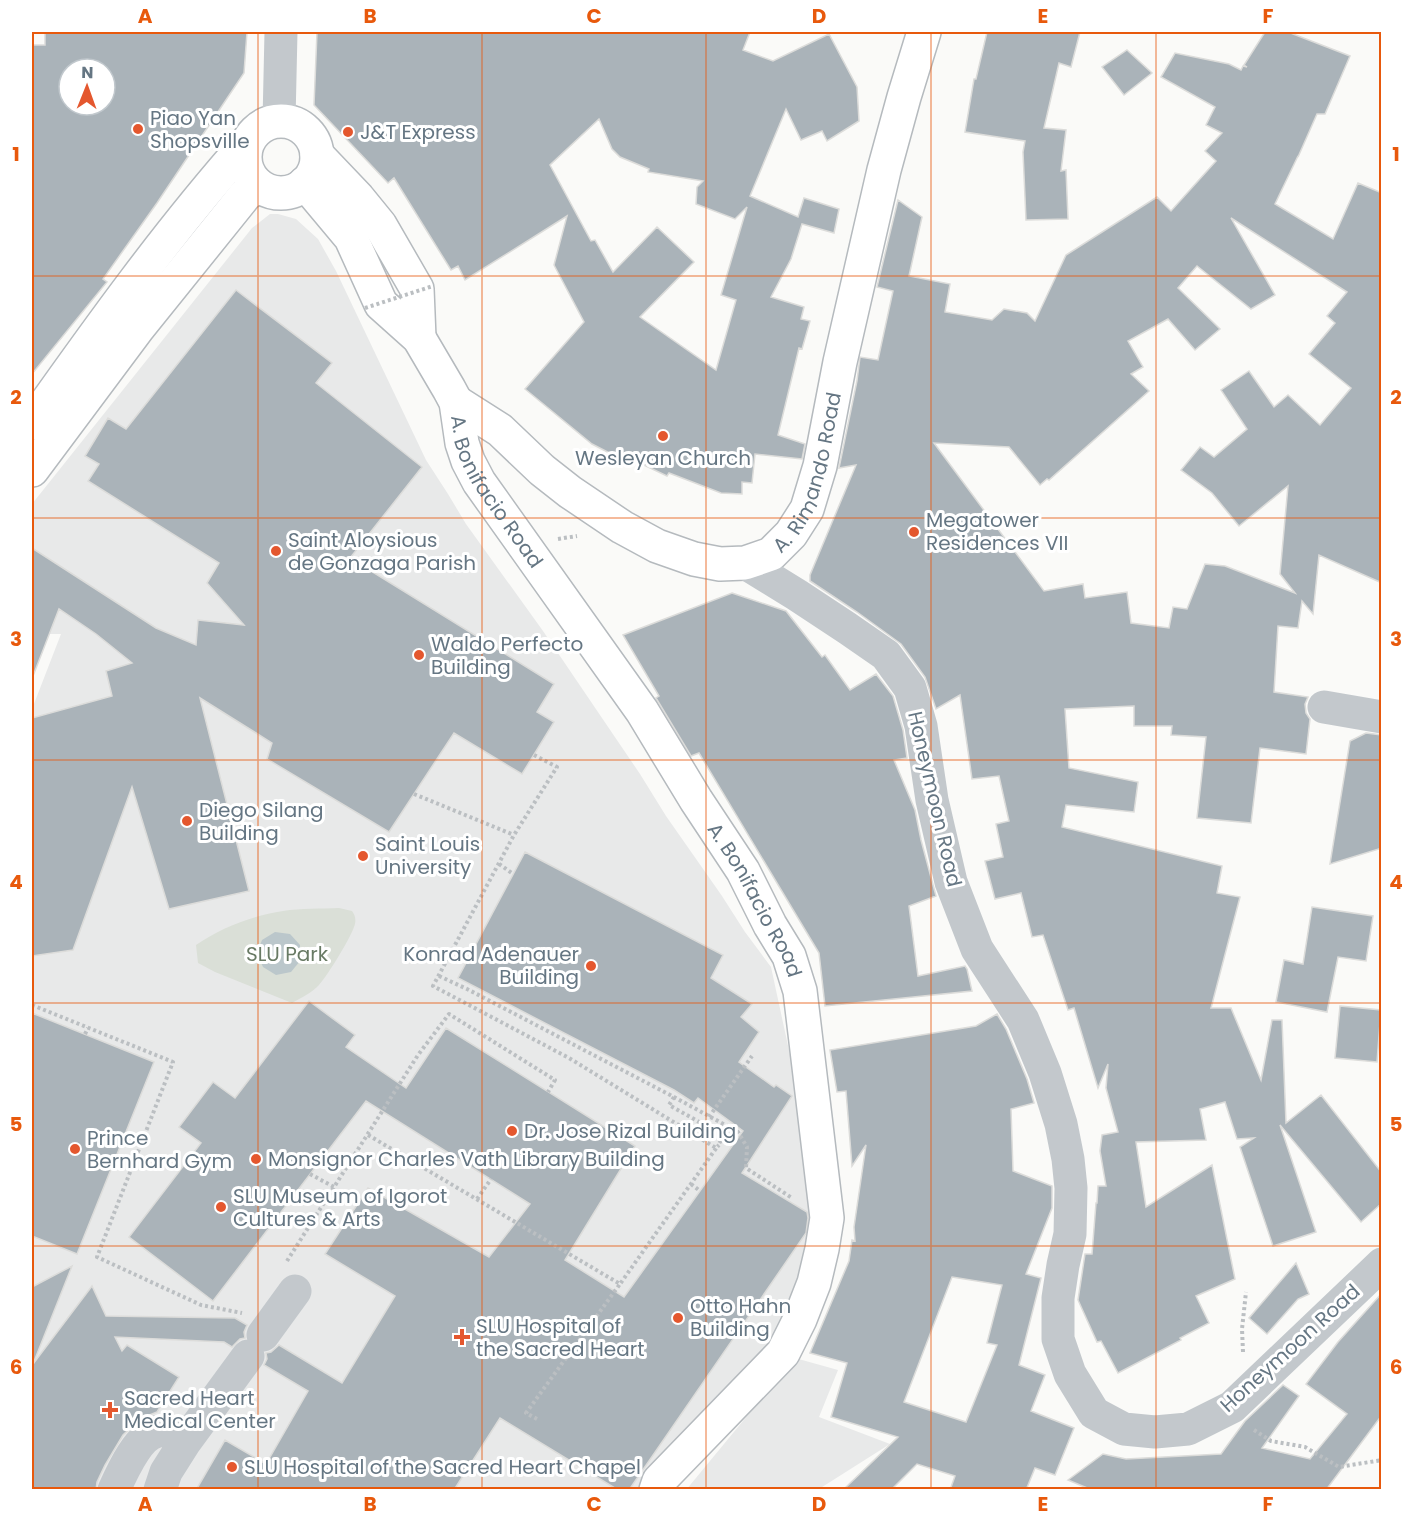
<svg xmlns="http://www.w3.org/2000/svg" width="1413" height="1521" font-family="Poppins,sans-serif">
<style>
.built{fill:#e8e9e9}
.green{fill:#dadfd7}
.water{fill:#bbc7cb}
.building{fill:#aab3b9;stroke:#dcdcda;stroke-width:1.5;fill-rule:evenodd}
.lines{fill:none;stroke-linecap:round;stroke-linejoin:round}
.major-casing{stroke:#b5babe;stroke-width:36}
.path{stroke:#bbbfc2;stroke-width:4;stroke-dasharray:3 3;stroke-linecap:butt}
.minor{stroke:#c3c8cc;stroke-width:33}
.major{stroke:#fff;stroke-width:33}
.path-bridge{stroke:#bbbfc2;stroke-width:4;stroke-dasharray:3 3;stroke-linecap:butt}
.grid{fill:none;stroke:#e8590c;stroke-width:1.5;stroke-opacity:0.55}
.poi-dot{fill:#e4572e;stroke:#fff;stroke-width:2}
.labels{text-anchor:middle;dominant-baseline:central;stroke-width:6;stroke-linejoin:round;paint-order:stroke}
.poi-label{font-size:20px;fill:#657683;stroke:#fff;text-anchor:start}
.street-label{font-size:20px;fill:#657683;stroke:#fff}
.park-label{font-size:20px;fill:#687a64;stroke:#fff}
.neatline{fill:none;stroke:#e8590c;stroke-width:2}
.grid-label{font-size:20px;text-anchor:middle;font-weight:bold;fill:#e8590c}
</style>
<rect width="100%" height="100%" fill="#fafaf8"/>
<path class="built" d="M270 214H278L296 219 318 239 336 271 426 460 448 494 466 524 543 631 640 774 666 816 722 896 745 932 771 967 825 1217 783 1329 646 1489H32V709L61 634H32V504L252 228Z
M795 1358 838 1370 819 1417 890 1444 819 1489 686 1490Z"/>
<path class="green" d="M339 908 352 911C355 915 356 919 355 924 352 936 328 975 319 985 313 992 301 998 292 1003L215 972 198 963 196 945C222 927 252 916 283 911 301 908 321 909 339 908Z"/>
<path class="water" d="M275 932 290 934 300 945V961L291 972 276 975 263 967 257 953 262 940Z"/>
<path class="building" d="M45 32H247L244 73 157 203 103 279 107 282 32 374V45H45ZM69 69H105V105H69Z
M317 32H750L743 50 773 61 829 34 857 87 859 121 827 141 822 131 801 140 786 109 750 196 798 217 804 198 839 209 834 233 802 224 791 259 771 297 804 307 801 319 810 321 802 349 799 348 778 435 805 444 802 459 755 454 752 483 742 482V494L721 493 669 473 667 476 623 455 621 459 592 444 525 389 584 322 554 265 567 216 465 280 458 266 451 270 394 178 388 183 314 105ZM599 119 612 149 620 157 649 169 648 172 703 181 697 187 696 204 735 219 747 207 721 295 736 300 716 370 640 317 694 262 657 227 613 272 595 240 591 241 550 165Z
M987 32H1080L1071 67 1059 63 1044 128 1066 130 1061 171 1066 170 1068 219 1026 220 1023 152 1025 141 965 132 974 79H976Z
M1265 32H1288L1350 56 1325 114H1317L1298 157V156L1275 204 1333 239 1358 183 1382 193V583L1319 555 1313 614 1302 601 1298 628 1278 626 1274 692 1308 697 1305 704 1306 713 1310 719 1306 754 1260 748 1251 823 1197 818 1206 737 1171 735 1172 726H1134V706L1065 709 1069 768 1138 782 1134 812 1066 805 1062 827 1222 866 1217 893 1240 897 1211 1008H1231L1261 1080 1272 1020H1282L1286 1123 1321 1095 1382 1173V1203L1361 1222 1280 1125 1316 1232 1273 1246 1240 1147 1254 1138 1237 1139 1225 1102 1200 1109 1206 1140 1136 1142 1146 1207 1212 1165 1235 1279 1196 1296 1209 1323 1180 1338 1181 1340 1118 1373 1101 1341 1097 1342 1078 1300 1085 1254H1092L1096 1203H1097L1098 1186H1106L1100 1151 1102 1135 1118 1132 1106 1088 1108 1064 1098 1088 1074 1008 1068 1010 1043 935 1032 937 1021 893 995 899 985 861 1003 857 996 824 1009 821 999 776 972 779 960 695 936 709 925 677 901 644 857 612 810 581V575L856 465 839 468 857 381 860 357 878 360 893 291 877 287 898 200 922 217 909 276 950 284 945 312 992 320 1004 309 1027 313 1035 321 1066 255 1157 197 1171 211 1216 161 1205 151 1222 133 1206 125 1215 107 1161 77 1175 53 1229 64 1241 70 1243 66 1247 67 1244 65ZM1231 218 1347 292 1327 316 1335 323 1309 354 1351 388 1320 425 1288 395 1274 407 1249 371 1221 390 1247 429 1214 457 1200 447 1181 470 1212 493 1239 526 1288 486 1280 574 1295 593 1225 566 1205 564 1187 609 1173 607 1169 628 1131 623 1127 592 1085 598 1083 584 1044 591 934 443 1009 447 1040 485 1047 479 1049 480 1149 391 1131 374 1143 367 1128 341 1168 319 1195 350 1220 329 1178 288 1197 266 1251 309 1275 295Z
M1127 50 1152 73 1124 95 1102 67Z
M236 290 332 363 316 383 422 467 350 558 554 684 537 712 554 722 522 774 454 733 389 832 267 759 272 743 200 698 249 891 169 909 132 787 73 950 32 956V718L112 696 106 671 132 663 96 634 59 609 33 676H32V548L156 628 196 645 198 620 244 625 207 583 219 563 88 481 99 464 85 456 108 418 126 429Z
M732 593 786 611 822 657 825 655 850 690 876 674 893 696 903 730 907 758 894 760 915 810 921 840 936 896 909 906 918 976 965 966 967 969 972 991 825 1006 819 953 699 753 691 756 656 698 659 696 623 635Z
M1366 733 1382 735V848L1330 864 1350 741Z
M525 852 723 955 711 978 752 1004 741 1017 759 1032 739 1062 774 1087 776 1085 792 1096 742 1173 807 1212 808 1218 806 1233 629 1490H618L500 1418 454 1490H196L225 1440 266 1464 308 1391 264 1365 267 1359 266 1353 271 1352 279 1345 342 1383 395 1296 325 1254 368 1188 489 1257 530 1204 366 1101 213 1301 129 1237 201 1143 179 1127 213 1082 235 1098 309 1001 355 1035 346 1047 406 1088 446 1028 635 1146 565 1260 624 1297 743 1131 698 1098 694 1103 674 1090 458 978Z
M1312 907 1373 916 1366 961 1338 957 1327 1012 1276 1002 1284 960 1303 964Z
M1340 1006 1381 1010 1377 1062 1335 1058Z
M32 1013 154 1062 77 1254 32 1236Z
M997 1014 1006 1029 1027 1079 1034 1103 1011 1109 1013 1171 1052 1186V1208L1026 1274 1041 1278 1019 1365 1045 1375 1031 1411 1074 1428 1055 1475 1035 1468 1026 1490H950L955 1476 917 1464 891 1490H843L898 1437 831 1417 847 1363 810 1353 849 1261 852 1240 855 1241 854 1227 866 1145 852 1166 846 1091 837 1092 830 1050 976 1026ZM952 1277 1002 1285 987 1343 997 1345 966 1422 904 1402Z
M1296 1263 1309 1294 1298 1299 1267 1334 1249 1318Z
M72 1266 33 1364 92 1286 106 1316 235 1318 247 1325 244 1332 245 1338 240 1339 232 1347 224 1342 115 1337 122 1351 127 1345 179 1377 157 1412 140 1419 123 1435 105 1465 97 1482 96 1490H32V1365L33 1364H32V1287Z
M1382 1293V1415L1326 1490H1092L1068 1480 1103 1454 1126 1459 1221 1454 1245 1421 1283 1385 1299 1396 1262 1448 1310 1459 1347 1414 1306 1384 1338 1342Z"/>
<g class="lines">
<g class="major-casing">
<g id="major">
<circle cx="281" cy="157" r="36"/>
<path d="M317 155 358 198 380 225 417 289 419 338"/>
<path id="s1" d="M305 183 351 238 381 304 419 338 449 389 456 402 462 443 468 461 479 482 642 711 696 800 743 871 770 925 789 956 800 991 827 1218 822 1249 814 1283 800 1319 783 1353 659 1481 656 1490"/>
<path id="s2" d="M456 402 500 430 542 470 570 492 622 527 657 546 694 559 720 564 745 563 771 554 791 534 807 509 820 466 840 362 884 170 904 97 924 32"/>
<path d="M32 423C100 327 169 231 247 143"/>
<path d="M32 470 138 328 245 195 258 185"/>
</g>
</g>
<path class="path" d="M558 539 577 536
M534 755 557 767 514 835 433 986 569 1058 716 1148 719 1145
M414 794 514 835
M499 864 513 874
M439 976 467 989 674 1097 738 1132 747 1147 746 1168 792 1198
M32 1005 173 1062 97 1257 201 1305 242 1313
M85 1034 88 1028
M674 1097 669 1105 724 1136 718 1145
M709 1117 752 1056
M368 1135 620 1284 717 1147
M310 1174 334 1187
M691 1184 700 1191
M477 1199 491 1179
M287 1261 418 1055 449 1014 555 1080 548 1092
M1243 1352 1242 1329 1246 1292
M537 1419 526 1413 620 1284
M1254 1430 1271 1441 1305 1447 1339 1467 1382 1460"/>
<path class="minor" d="M279 121 281 32
M745 563 797 595 847 628 886 655 910 688 921 726 932 800 951 882 977 949 1023 1020 1045 1073 1061 1124 1068 1159 1071 1188 1070 1234 1063 1265 1058 1298V1339L1070 1374 1094 1413 1124 1429 1155 1432 1188 1429 1232 1407 1382 1264
M1324 707 1382 717
M263 1335 295 1291
M114 1490C122 1472 139 1434 159 1431 169 1429 178 1437 185 1442
M160 1490 166 1472 185 1442 248 1356"/>
<use href="#major" class="major"/>
<path class="path-bridge" d="M365 308 433 286"/>
</g>
<path class="grid" d="M258 32V1490M482 32V1490M706 32V1490M931 32V1490M1156 32V1490M32 276H1382M32 518H1382M32 760H1382M32 1003H1382M32 1246H1382"/>
<g class="poi-dot">
<circle cx="138" cy="129" r="6"/>
<circle cx="348" cy="132" r="6"/>
<circle cx="663" cy="436" r="6"/>
<circle cx="914" cy="532" r="6"/>
<circle cx="276" cy="551" r="6"/>
<circle cx="419" cy="655" r="6"/>
<circle cx="187" cy="821" r="6"/>
<circle cx="363" cy="856" r="6"/>
<circle cx="591" cy="966" r="6"/>
<circle cx="512" cy="1131" r="6"/>
<circle cx="75" cy="1149" r="6"/>
<circle cx="256" cy="1159" r="6"/>
<circle cx="221" cy="1207" r="6"/>
<circle cx="678" cy="1318" r="6"/>
<path d="M459 1328h6v6h6v6h-6v6h-6v-6h-6v-6h6z"/>
<path d="M107 1401h6v6h6v6h-6v6h-6v-6h-6v-6h6z"/>
<circle cx="232" cy="1467" r="6"/>
</g>
<g class="labels">
<g class="poi-label">
<text x="150" y="118">Piao Yan<tspan x="150" dy="23">Shopsville</tspan></text>
<text x="360" y="132">J&amp;T Express</text>
<text x="663" y="458" text-anchor="middle">Wesleyan Church</text>
<text x="926" y="520">Megatower<tspan x="926" dy="23">Residences VII</tspan></text>
<text x="288" y="540">Saint Aloysious<tspan x="288" dy="23">de Gonzaga Parish</tspan></text>
<text x="431" y="644">Waldo Perfecto<tspan x="431" dy="23">Building</tspan></text>
<text x="199" y="810">Diego Silang<tspan x="199" dy="23">Building</tspan></text>
<text x="375" y="844">Saint Louis<tspan x="375" dy="23">University</tspan></text>
<text x="579" y="954" text-anchor="end">Konrad Adenauer<tspan x="579" dy="23">Building</tspan></text>
<text x="524" y="1131">Dr. Jose Rizal Building</text>
<text x="87" y="1138">Prince<tspan x="87" dy="23">Bernhard Gym</tspan></text>
<text x="268" y="1159">Monsignor Charles Vath Library Building</text>
<text x="233" y="1196">SLU Museum of Igorot<tspan x="233" dy="23">Cultures &amp; Arts</tspan></text>
<text x="690" y="1306">Otto Hahn<tspan x="690" dy="23">Building</tspan></text>
<text x="476" y="1326">SLU Hospital of<tspan x="476" dy="23">the Sacred Heart</tspan></text>
<text x="124" y="1398">Sacred Heart<tspan x="124" dy="23">Medical Center</tspan></text>
<text x="244" y="1467">SLU Hospital of the Sacred Heart Chapel</text>
</g>
<g class="street-label">
<text stroke="none"><textPath href="#s2" startOffset="459">A. Rimando Road</textPath></text>
<text stroke="none"><textPath href="#s1" startOffset="369">A. Bonifacio Road</textPath></text>
<text transform="translate(935 799) rotate(77)">Honeymoon Road</text>
<text stroke="none"><textPath href="#s1" startOffset="855">A. Bonifacio Road</textPath></text>
<text transform="translate(1290 1348) rotate(-42)">Honeymoon Road</text>
</g>
<g class="park-label">
<text x="287" y="954">SLU Park</text>
</g>
</g>
<rect width="1413" height="1521" fill="none" stroke="#ffffff" stroke-width="66"/>
<g transform="translate(87 87) rotate(1)"><circle r="28" fill="#ffffff" stroke="#c1c8cd" stroke-width="1.5"/>
<path d="M0-4.5L10 22L0 15L-10 22Z" fill="#e4572e"/>
<text y="-9" font-size="16" font-weight="bold" text-anchor="middle" fill="#657683">N</text>
</g>
<rect x="33" y="33" width="1347" height="1455" class="neatline"/>
<g class="grid-label">
<text x="145" y="23">A</text>
<text x="370" y="23">B</text>
<text x="594" y="23">C</text>
<text x="819" y="23">D</text>
<text x="1043" y="23">E</text>
<text x="1268" y="23">F</text>
<text x="16" y="161">1</text>
<text x="1396" y="161">1</text>
<text x="16" y="404">2</text>
<text x="1396" y="404">2</text>
<text x="16" y="646">3</text>
<text x="1396" y="646">3</text>
<text x="16" y="889">4</text>
<text x="1396" y="889">4</text>
<text x="16" y="1131">5</text>
<text x="1396" y="1131">5</text>
<text x="16" y="1374">6</text>
<text x="1396" y="1374">6</text>
<text x="145" y="1511">A</text>
<text x="370" y="1511">B</text>
<text x="594" y="1511">C</text>
<text x="819" y="1511">D</text>
<text x="1043" y="1511">E</text>
<text x="1268" y="1511">F</text>
</g>
</svg>
